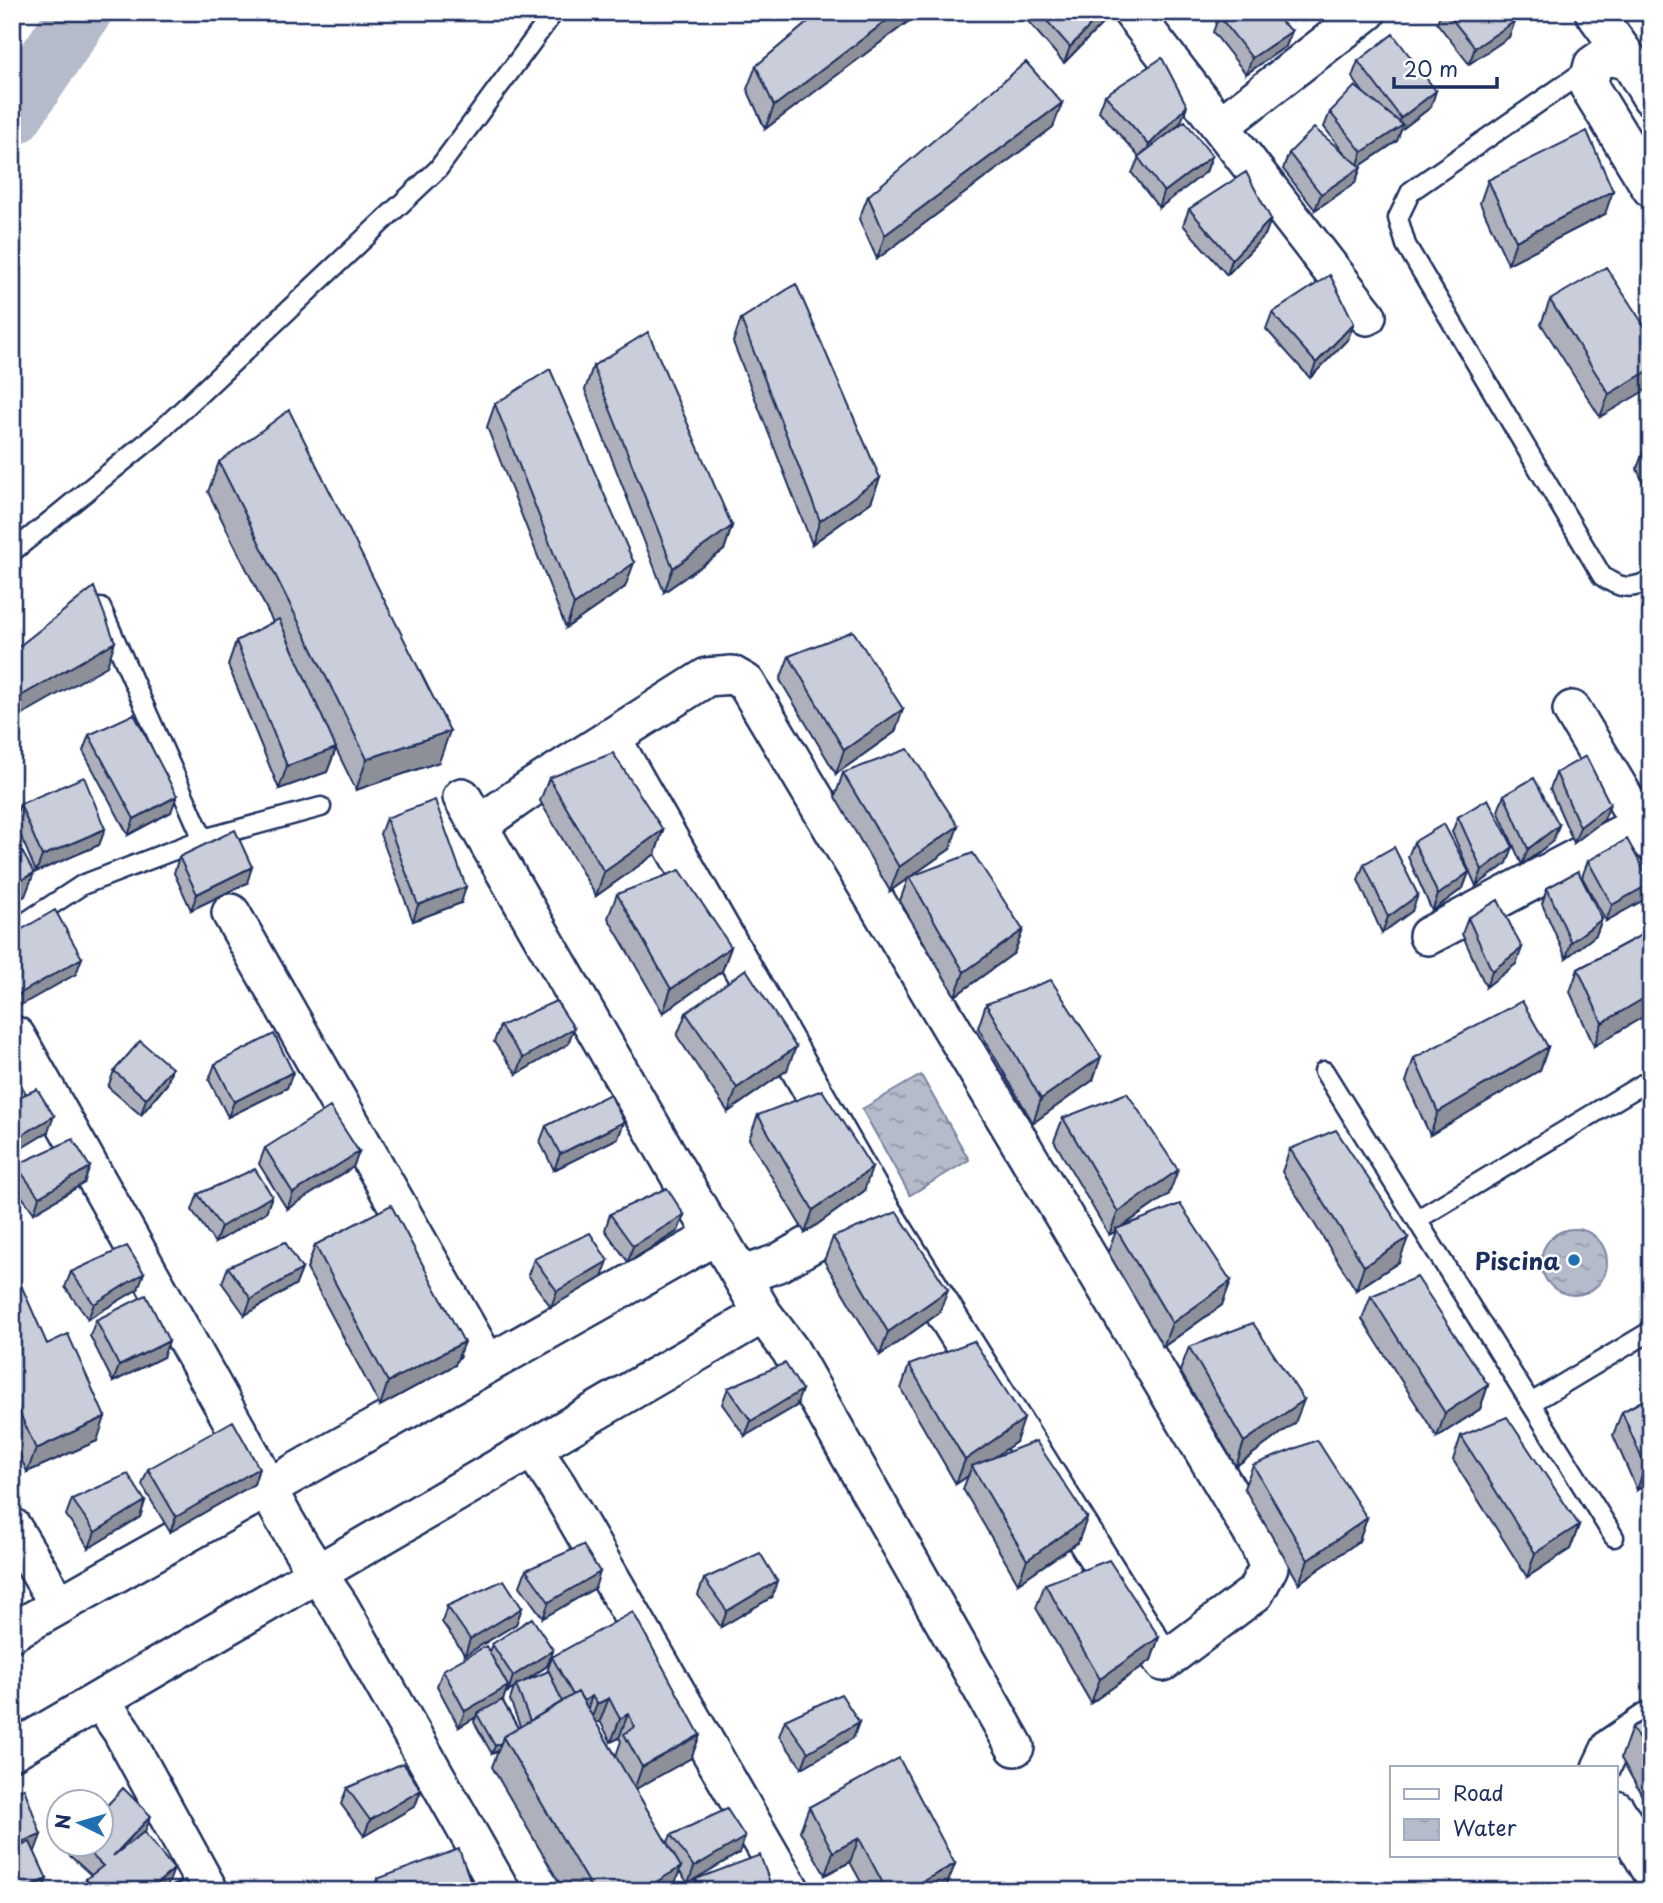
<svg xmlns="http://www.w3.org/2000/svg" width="1663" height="1903" font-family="'Playpen Sans',sans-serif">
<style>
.water{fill:url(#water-ripples);stroke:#77839f;stroke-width:2}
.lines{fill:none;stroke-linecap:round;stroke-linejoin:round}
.river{stroke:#b5bbca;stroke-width:61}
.lane-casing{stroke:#1b2f5e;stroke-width:23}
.street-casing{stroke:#1b2f5e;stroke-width:42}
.lane{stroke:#fff;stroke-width:18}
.street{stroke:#fff;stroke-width:37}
.wall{fill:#aeb1bb;stroke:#1b2f5e;stroke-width:2;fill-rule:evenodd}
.shaded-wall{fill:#8d9099;stroke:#1b2f5e;stroke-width:2}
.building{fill:#caceda;stroke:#1b2f5e;stroke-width:2}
.poi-dot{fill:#1f6fb2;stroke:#fff;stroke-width:2.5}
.labels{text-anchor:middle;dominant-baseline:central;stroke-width:5;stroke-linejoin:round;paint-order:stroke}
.poi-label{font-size:24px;font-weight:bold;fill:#1b2f5e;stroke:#fff;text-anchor:end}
</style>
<defs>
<pattern id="water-ripples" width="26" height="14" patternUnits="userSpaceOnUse" patternTransform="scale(1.75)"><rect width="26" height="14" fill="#b5bbca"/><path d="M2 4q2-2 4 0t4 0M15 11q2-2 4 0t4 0" fill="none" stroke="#9298a7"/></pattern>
</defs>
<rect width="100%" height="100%" fill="#fff"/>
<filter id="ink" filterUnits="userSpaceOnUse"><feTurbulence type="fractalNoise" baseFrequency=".0143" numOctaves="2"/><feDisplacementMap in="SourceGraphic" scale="14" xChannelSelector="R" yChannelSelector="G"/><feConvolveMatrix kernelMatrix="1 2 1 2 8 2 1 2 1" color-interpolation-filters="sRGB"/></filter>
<g filter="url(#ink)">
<path class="water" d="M921 1075 969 1160 910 1195 862 1109Z
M1541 1262a33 33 0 1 1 66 0a33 33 0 1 1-66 0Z"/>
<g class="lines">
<path class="river" d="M12 115 81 12"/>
<g class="lane-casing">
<path id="lane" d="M1590 67 1411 191 1398 218 1406 245 1602 576C1619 589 1632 590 1651 580
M12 552 157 434 438 169 554 12
M101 608 203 839
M12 931 82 885 203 839 321 807
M1324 1071 1614 1537
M1418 1219 1651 1079
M1531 1403 1651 1331"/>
</g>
<g class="street-casing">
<path id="street" d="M1132 12 1367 316
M1594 12 1630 62
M1651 97 1630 62 1615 57 1603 58 1593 65 1588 85 1651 188
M1220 126 1367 12
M1572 710 1651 842
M462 797 705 1220 717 1235 763 1314 790 1350 1015 1747
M480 824 530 789 707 677 732 675 746 683 1259 1544 1269 1567 1255 1593 1163 1662 878 1206 611 737
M231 913 487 1363
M1428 936 1637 826 1642 827
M16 1036 254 1460C277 1512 308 1560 340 1607L501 1891
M741 1276 778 1263 878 1206
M532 1448 558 1487 791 1891
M12 1527 59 1605
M12 1632 717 1235
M100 1700 121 1730 209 1891
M12 1751 763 1314
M1601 1768 1611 1747 1651 1720
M1616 1810 1651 1870"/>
</g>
<use href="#lane" class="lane"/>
<use href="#street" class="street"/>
</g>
<path class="wall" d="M820 12H921L765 129 747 89 756 66Z
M1020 12H1106L1102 24 1064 63Z
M1441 12H1504L1515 21 1509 37 1469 64 1437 23Z
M1219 16 1292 31 1286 46 1246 74 1213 32Z
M1358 61 1431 107 1401 130 1397 141 1360 166 1361 167 1355 183 1315 210 1283 169 1289 153 1345 154 1324 127 1330 112 1365 95 1352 77Z
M1105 95 1181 122 1171 132 1212 156 1206 172 1159 208 1132 173 1139 157 1099 111Z
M1062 103 1053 127 877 259 859 219 868 196Z
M1488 180 1605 214 1508 264 1480 203Z
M1189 209 1271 219 1265 235 1227 275 1183 225Z
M1550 300 1651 336 1600 417 1541 324Z
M1272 313 1348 339 1310 378 1266 329Z
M741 319 880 478 871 502 812 544 733 342Z
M593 366 732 526 724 550 664 592 585 390Z
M495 404 625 587 566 628 487 427Z
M1651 443V500L1637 469 1645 446Z
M219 462 439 762 356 790 336 749 327 772 279 789 228 665 236 641 273 622 208 492Z
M789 656 903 709 895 732 836 774 780 680Z
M89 735 171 812 128 835 83 751Z
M843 773 950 849 910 877 1023 930 1014 953 955 996 900 901 908 878 890 891 835 797Z
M1556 773 1604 820 1574 843 1550 789Z
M549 778 663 830 655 854 596 896 540 801Z
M1504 795 1559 825 1553 841 1522 865 1498 811Z
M20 804 105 829 99 845 36 872 14 820Z
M1458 817 1507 863 1476 886 1452 832Z
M386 818 461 903 413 921 380 834Z
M1414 842 1469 872 1463 888 1432 911 1408 857Z
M179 857 247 883 191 910 174 873Z
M1588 861 1651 883 1645 899 1606 921 1582 877Z
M1364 864 1412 911 1382 933 1358 880Z
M1547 888 1602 919 1596 935 1566 958 1542 904Z
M617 894 731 947 722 971 663 1013 608 918Z
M1468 918 1516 964 1486 987 1462 934Z
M1651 930V1012L1594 1046 1570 992 1578 969Z
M986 1004 1093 1080 1033 1123 978 1028Z
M686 1013 787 1070 728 1112 677 1036Z
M500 1026 568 1044 517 1074 494 1042Z
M1548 1047 1540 1070 1430 1135 1406 1082 1414 1058Z
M215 1064 293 1072 287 1088 228 1117 209 1080Z
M172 1068 167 1084 141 1115 108 1087 114 1071Z
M758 1115 864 1191 805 1233 749 1139Z
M1063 1118 1169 1194 1122 1227 1222 1305 1163 1347 1108 1252 1116 1231 1109 1235 1054 1141Z
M624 1122 618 1138 554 1170 540 1142 546 1126Z
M265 1148 359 1152 353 1167 287 1209 259 1164Z
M1290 1149 1399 1262 1356 1290 1282 1172Z
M16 1165 84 1183 34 1213 12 1183V1176Z
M198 1194 272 1196 266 1212 215 1243 192 1210Z
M610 1214 684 1215 678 1231 628 1262 605 1230Z
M833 1237 948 1290 939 1313 880 1355 824 1261Z
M315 1245 455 1365 380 1406 307 1269Z
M534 1259 602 1277 551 1307 528 1275Z
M228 1267 302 1269 296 1284 245 1315 222 1283Z
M71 1272 138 1289 88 1319 65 1287Z
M12 1289 47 1344 97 1441 27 1472 12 1438Z
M1371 1296 1488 1385 1480 1409 1437 1437 1362 1319Z
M96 1320 163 1357 113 1382 90 1336Z
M1189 1347 1295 1423 1236 1466 1180 1371Z
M909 1365 1016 1442 995 1456 1087 1518 1078 1542 1018 1583 963 1489 968 1476 956 1484 901 1389Z
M728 1388 796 1406 745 1436 722 1404Z
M1651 1396V1481L1637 1490 1613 1435 1622 1412Z
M1461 1436 1579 1525 1570 1549 1527 1577 1453 1460Z
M1253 1465 1367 1518 1359 1541 1299 1583 1244 1488Z
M259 1468 254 1484 170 1532 142 1485 148 1469Z
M72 1499 145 1501 140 1517 89 1548 66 1515Z
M526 1570 595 1588 543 1618 520 1586Z
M704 1579 772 1597 721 1627 698 1595Z
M1045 1584 1159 1637 1151 1660 1091 1703 1036 1608Z
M447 1606 522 1608 516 1624 465 1655 442 1622Z
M492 1644 553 1650 547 1666 525 1681 547 1672 552 1657 700 1735 691 1758 635 1789 667 1844 671 1835 745 1837 739 1853 688 1883 679 1871 672 1891H564L492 1767 498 1751 492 1754 474 1722 476 1717 459 1727 437 1686 443 1670 489 1652ZM514 1688 510 1700 520 1726 518 1728 503 1701 506 1690 508 1692ZM600 1721 611 1742 619 1738 621 1741 616 1756 596 1723Z
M1651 1717V1812L1621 1758 1632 1727Z
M785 1720 859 1722 853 1738 802 1768 779 1736Z
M347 1788 421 1790 415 1806 364 1836 341 1804Z
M809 1807 955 1864 946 1887 940 1891H866L850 1862 825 1875 800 1831Z
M145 1832 168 1885 162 1891H192H82L86 1879 91 1875 69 1855 74 1844H102Z
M377 1879 382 1891H373Z
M696 1879 773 1891H692Z"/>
<path class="shaded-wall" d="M898 12H921L765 129 774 106Z
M1103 12H1106L1102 24 1064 63 1070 47Z
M1515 21 1509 37 1469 64 1475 48Z
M1292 31 1286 46 1246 74 1252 58Z
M1436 91 1431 107 1401 130 1397 141 1357 168 1362 152 1397 129 1401 118Z
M1062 103 1053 127 877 259 885 235Z
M1187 106 1181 122 1143 161 1149 145Z
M1212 156 1206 172 1159 208 1164 192Z
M1361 167 1355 183 1315 210 1321 194Z
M1613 191 1605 214 1508 264 1516 241Z
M1271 219 1265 235 1227 275 1232 259Z
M1354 323 1348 339 1310 378 1316 363Z
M1651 369V387L1600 417 1609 394Z
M880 478 871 502 812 544 820 521Z
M732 526 724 550 664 592 673 568Z
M634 563 625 587 566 628 574 605Z
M115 642 107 666 12 720V701Z
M903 709 895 732 836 774 844 750Z
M450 731 439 762 356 790 367 759Z
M336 748 327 772 279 789 287 766Z
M177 796 171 812 128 835 134 819Z
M1610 804 1604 820 1574 843 1580 827Z
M1559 825 1553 841 1522 865 1528 849Z
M958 826 950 849 890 891 899 867Z
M105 829 99 845 36 872 42 856Z
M663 830 655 854 596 896 604 872Z
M1513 847 1507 863 1476 886 1482 870Z
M252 867 247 883 191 910 197 894Z
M1469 872 1463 888 1432 911 1438 895Z
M34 873 25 896 12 903V885Z
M1651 883 1645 899 1606 921 1612 905Z
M466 887 461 903 413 921 418 905Z
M1418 895 1412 911 1382 933 1388 917Z
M1602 919 1596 935 1566 958 1571 942Z
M1023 930 1014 953 955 996 964 972Z
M731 947 722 971 663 1013 671 989Z
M1522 948 1516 964 1486 987 1492 971Z
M82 958 76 974 12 1010V998Z
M1651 994V1012L1594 1046 1602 1023Z
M574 1028 568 1044 517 1074 523 1058Z
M796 1047 787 1070 728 1112 737 1088Z
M1548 1047 1540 1070 1430 1135 1438 1112Z
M1101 1057 1093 1080 1033 1123 1041 1099Z
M172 1068 167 1084 141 1115 146 1099Z
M293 1072 287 1088 228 1117 234 1102Z
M54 1116 48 1132 12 1154V1141Z
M624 1122 618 1138 554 1170 560 1154Z
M359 1152 353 1167 287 1209 293 1193Z
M90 1167 84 1183 34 1213 39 1197Z
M872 1168 864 1191 805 1233 813 1210Z
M1178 1170 1169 1194 1117 1230 1116 1229V1231L1109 1235 1118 1212Z
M272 1196 266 1212 215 1243 221 1227Z
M684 1215 678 1231 628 1262 633 1246Z
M1408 1238 1399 1262 1356 1290 1364 1266Z
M608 1261 602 1277 551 1307 557 1291Z
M302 1269 296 1284 245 1315 251 1299Z
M144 1273 138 1289 88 1319 94 1304Z
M1231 1281 1222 1305 1163 1347 1172 1323Z
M948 1290 939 1313 880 1355 888 1332Z
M169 1341 163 1357 113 1382 119 1366Z
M464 1342 455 1365 380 1406 388 1382Z
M1488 1385 1480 1409 1437 1437 1445 1413Z
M802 1390 796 1406 745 1436 751 1421Z
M1304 1400 1295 1423 1236 1466 1244 1442Z
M105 1417 97 1441 27 1472 36 1449Z
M1024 1419 1016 1442 975 1471 972 1466 968 1476 956 1484 965 1460Z
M1651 1463V1481L1637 1490 1645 1466Z
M259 1468 254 1484 170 1532 176 1517Z
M145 1501 140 1517 89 1548 95 1532Z
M1087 1518 1078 1542 1018 1583 1027 1560Z
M1367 1518 1359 1541 1299 1583 1308 1560Z
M1579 1525 1570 1549 1527 1577 1535 1553Z
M600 1572 595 1588 543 1618 549 1602Z
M777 1581 772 1597 721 1627 727 1611Z
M522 1608 516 1624 465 1655 470 1639Z
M1159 1637 1151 1660 1091 1703 1100 1679Z
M553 1650 547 1666 516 1687V1685L514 1688 508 1692 513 1676Z
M508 1686 502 1702 477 1714 476 1717 459 1727 465 1711Z
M592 1696 584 1720 578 1704Z
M609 1698 600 1721 588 1728 597 1704Z
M628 1714 619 1738 611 1742 620 1719Z
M859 1722 853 1738 802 1768 808 1752Z
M700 1735 691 1758 634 1790 642 1767Z
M501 1743 498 1751 492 1754 495 1746Z
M421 1790 415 1806 364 1836 370 1820Z
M151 1816 145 1832 107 1872 113 1856Z
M41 1835 35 1851 12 1859V1845Z
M745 1837 739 1853 688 1883 694 1867Z
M859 1838 850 1862 825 1875 833 1852Z
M955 1864 946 1887 940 1891H905Z
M681 1867 672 1891H641Z
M174 1869 168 1885 162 1891H148Z
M47 1879 42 1891H21Z"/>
<path class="building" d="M820 12H898L774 106 756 66Z
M1039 12H1103L1070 47Z
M1223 12H1269L1292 31 1252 58 1219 16Z
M1446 12H1504L1515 21 1475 48Z
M1393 34 1436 91 1401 118 1358 61Z
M1162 58 1187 106 1149 145 1105 95Z
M1026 62 1062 103 885 235 868 196Z
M1355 86 1403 125 1362 152 1330 112Z
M1185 121 1212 156 1164 192 1138 157Z
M1314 128 1361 167 1321 194 1289 153Z
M1587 131 1613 191 1516 241 1488 180Z
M1246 172 1271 219 1232 259 1189 209Z
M1606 267 1651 336V369L1609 394 1550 300Z
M1330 275 1354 323 1316 363 1272 313Z
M796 284 880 478 820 521 741 319Z
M648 332 732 526 673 568 593 366Z
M550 369 634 563 574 605 495 404Z
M289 410 450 731 367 759 219 462Z
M1651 443V458L1645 446Z
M94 587 115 642 12 701V652Z
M279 619 336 748 287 766 236 641Z
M853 631 903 709 844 750 789 656Z
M134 714 177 796 134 819 89 735Z
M908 749 958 826 899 867 843 773Z
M613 753 663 830 604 872 549 778Z
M1586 756 1610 804 1580 827 1556 773Z
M84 777 105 829 42 856 20 804Z
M1534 778 1559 825 1528 849 1504 795Z
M1488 799 1513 847 1482 870 1458 817Z
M435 800 466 887 418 905 386 818Z
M1444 824 1469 872 1438 895 1414 842Z
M235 830 252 867 197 894 179 857Z
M12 833 34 873 12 885Z
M1627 839 1651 883 1612 905 1588 861Z
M1394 847 1418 895 1388 917 1364 864Z
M973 853 1023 930 964 972 909 877Z
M680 870 731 947 671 989 617 894Z
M1578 871 1602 919 1571 942 1547 888Z
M1498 900 1522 948 1492 971 1468 918Z
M55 910 82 958 12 998V935Z
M1651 930V994L1602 1023 1578 969Z
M746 969 796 1047 737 1088 686 1013Z
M1051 980 1101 1057 1041 1099 986 1004Z
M556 1001 574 1028 523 1058 500 1026Z
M1522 1001 1548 1047 1438 1112 1414 1058Z
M274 1034 293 1072 234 1102 215 1064Z
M140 1041 172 1068 146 1099 114 1071Z
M37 1089 54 1116 12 1141V1100Z
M822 1090 872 1168 813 1210 758 1115Z
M1127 1093 1178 1170 1118 1212 1063 1118Z
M610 1094 624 1122 560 1154 546 1126Z
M330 1107 359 1152 293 1193 265 1148Z
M1336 1130 1408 1238 1364 1266 1290 1149Z
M73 1139 90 1167 39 1197 16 1165Z
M255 1169 272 1196 221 1227 198 1194Z
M667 1188 684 1215 633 1246 610 1214Z
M1180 1204 1231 1281 1172 1323 1116 1229Z
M391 1205 464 1342 388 1382 315 1245Z
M897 1212 948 1290 888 1332 833 1237Z
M590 1233 608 1261 557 1291 534 1259Z
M285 1242 302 1269 251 1299 228 1267Z
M127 1246 144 1273 94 1304 71 1272Z
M1417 1277 1488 1385 1445 1413 1371 1296Z
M21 1285 47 1344 68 1334 105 1417 36 1449 12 1396V1289Z
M146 1295 169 1341 119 1366 96 1320Z
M1253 1323 1304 1400 1244 1442 1189 1347Z
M974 1341 1024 1419 965 1460 909 1365Z
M785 1363 802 1390 751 1421 728 1388Z
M1651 1396V1463L1645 1466 1622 1412Z
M1507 1417 1579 1525 1535 1553 1461 1436Z
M233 1421 259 1468 176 1517 148 1469Z
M1317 1440 1367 1518 1308 1560 1253 1465Z
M1036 1441 1087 1518 1027 1560 972 1466Z
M128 1474 145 1501 95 1532 72 1499Z
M583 1545 600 1572 549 1602 526 1570Z
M760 1553 777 1581 727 1611 704 1579Z
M1109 1560 1159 1637 1100 1679 1045 1584Z
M504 1580 522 1608 470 1639 447 1606Z
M633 1612 700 1735 642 1767 624 1734 635 1727 628 1714 620 1719 609 1698 597 1704 592 1696 584 1701 578 1692 573 1695 552 1657Z
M532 1618 553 1650 513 1676 492 1644Z
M486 1646 508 1686 465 1711 443 1670Z
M549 1671 562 1702 530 1721 516 1685Z
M578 1692 681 1867 641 1891H593L503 1737Z
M841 1694 859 1722 808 1752 785 1720Z
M502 1700 518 1728 503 1737 501 1743 495 1746 477 1714Z
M1651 1717V1761L1632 1727Z
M899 1758 955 1864 905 1891H887L859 1838 833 1852 809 1807Z
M403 1763 421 1790 370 1820 347 1788Z
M24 1788 41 1835 12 1845V1792Z
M123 1788 151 1816 113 1856 144 1832 174 1869 148 1891H95L86 1879 103 1866 80 1844H102V1811Z
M727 1809 745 1837 694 1867 671 1835Z
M30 1842 47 1879 21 1891H12V1850Z
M459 1849 474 1891H382L377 1879Z
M760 1855 773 1891H700L696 1879Z
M185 1880 192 1891H161Z
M487 1886 490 1891H478Z"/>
</g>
<circle class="poi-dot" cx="1574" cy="1260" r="7"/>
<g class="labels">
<g class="poi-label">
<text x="1560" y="1260">Piscina</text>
</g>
</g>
<rect width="1663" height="1903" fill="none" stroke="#fff" stroke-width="42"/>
<rect x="21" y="21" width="1621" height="1861" fill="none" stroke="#1b2f5e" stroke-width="2.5" filter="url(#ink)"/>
<rect x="1390" y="1766" width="228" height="91" fill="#ffffff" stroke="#a4acbf" stroke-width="2"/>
<rect x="1404" y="1789" width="35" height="10" fill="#ffffff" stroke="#a4acbf" stroke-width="2"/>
<text x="1453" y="1801" font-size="21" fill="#1b2f5e">Road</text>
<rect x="1404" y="1819" width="35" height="21" fill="url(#water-ripples)" stroke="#a4acbf" stroke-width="2"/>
<text x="1453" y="1836" font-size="21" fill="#1b2f5e">Water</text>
<g transform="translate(80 1823) rotate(275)"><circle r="33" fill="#ffffff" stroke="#a4acbf" stroke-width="2"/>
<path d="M0-5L12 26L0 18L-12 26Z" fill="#1f6fb2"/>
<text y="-10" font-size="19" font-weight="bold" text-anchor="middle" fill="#1b2f5e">N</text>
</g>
<path d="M1394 77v10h103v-10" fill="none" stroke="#1b2f5e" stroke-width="3.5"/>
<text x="1404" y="77" font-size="21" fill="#1b2f5e" stroke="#ffffff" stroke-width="5" paint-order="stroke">20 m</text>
</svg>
